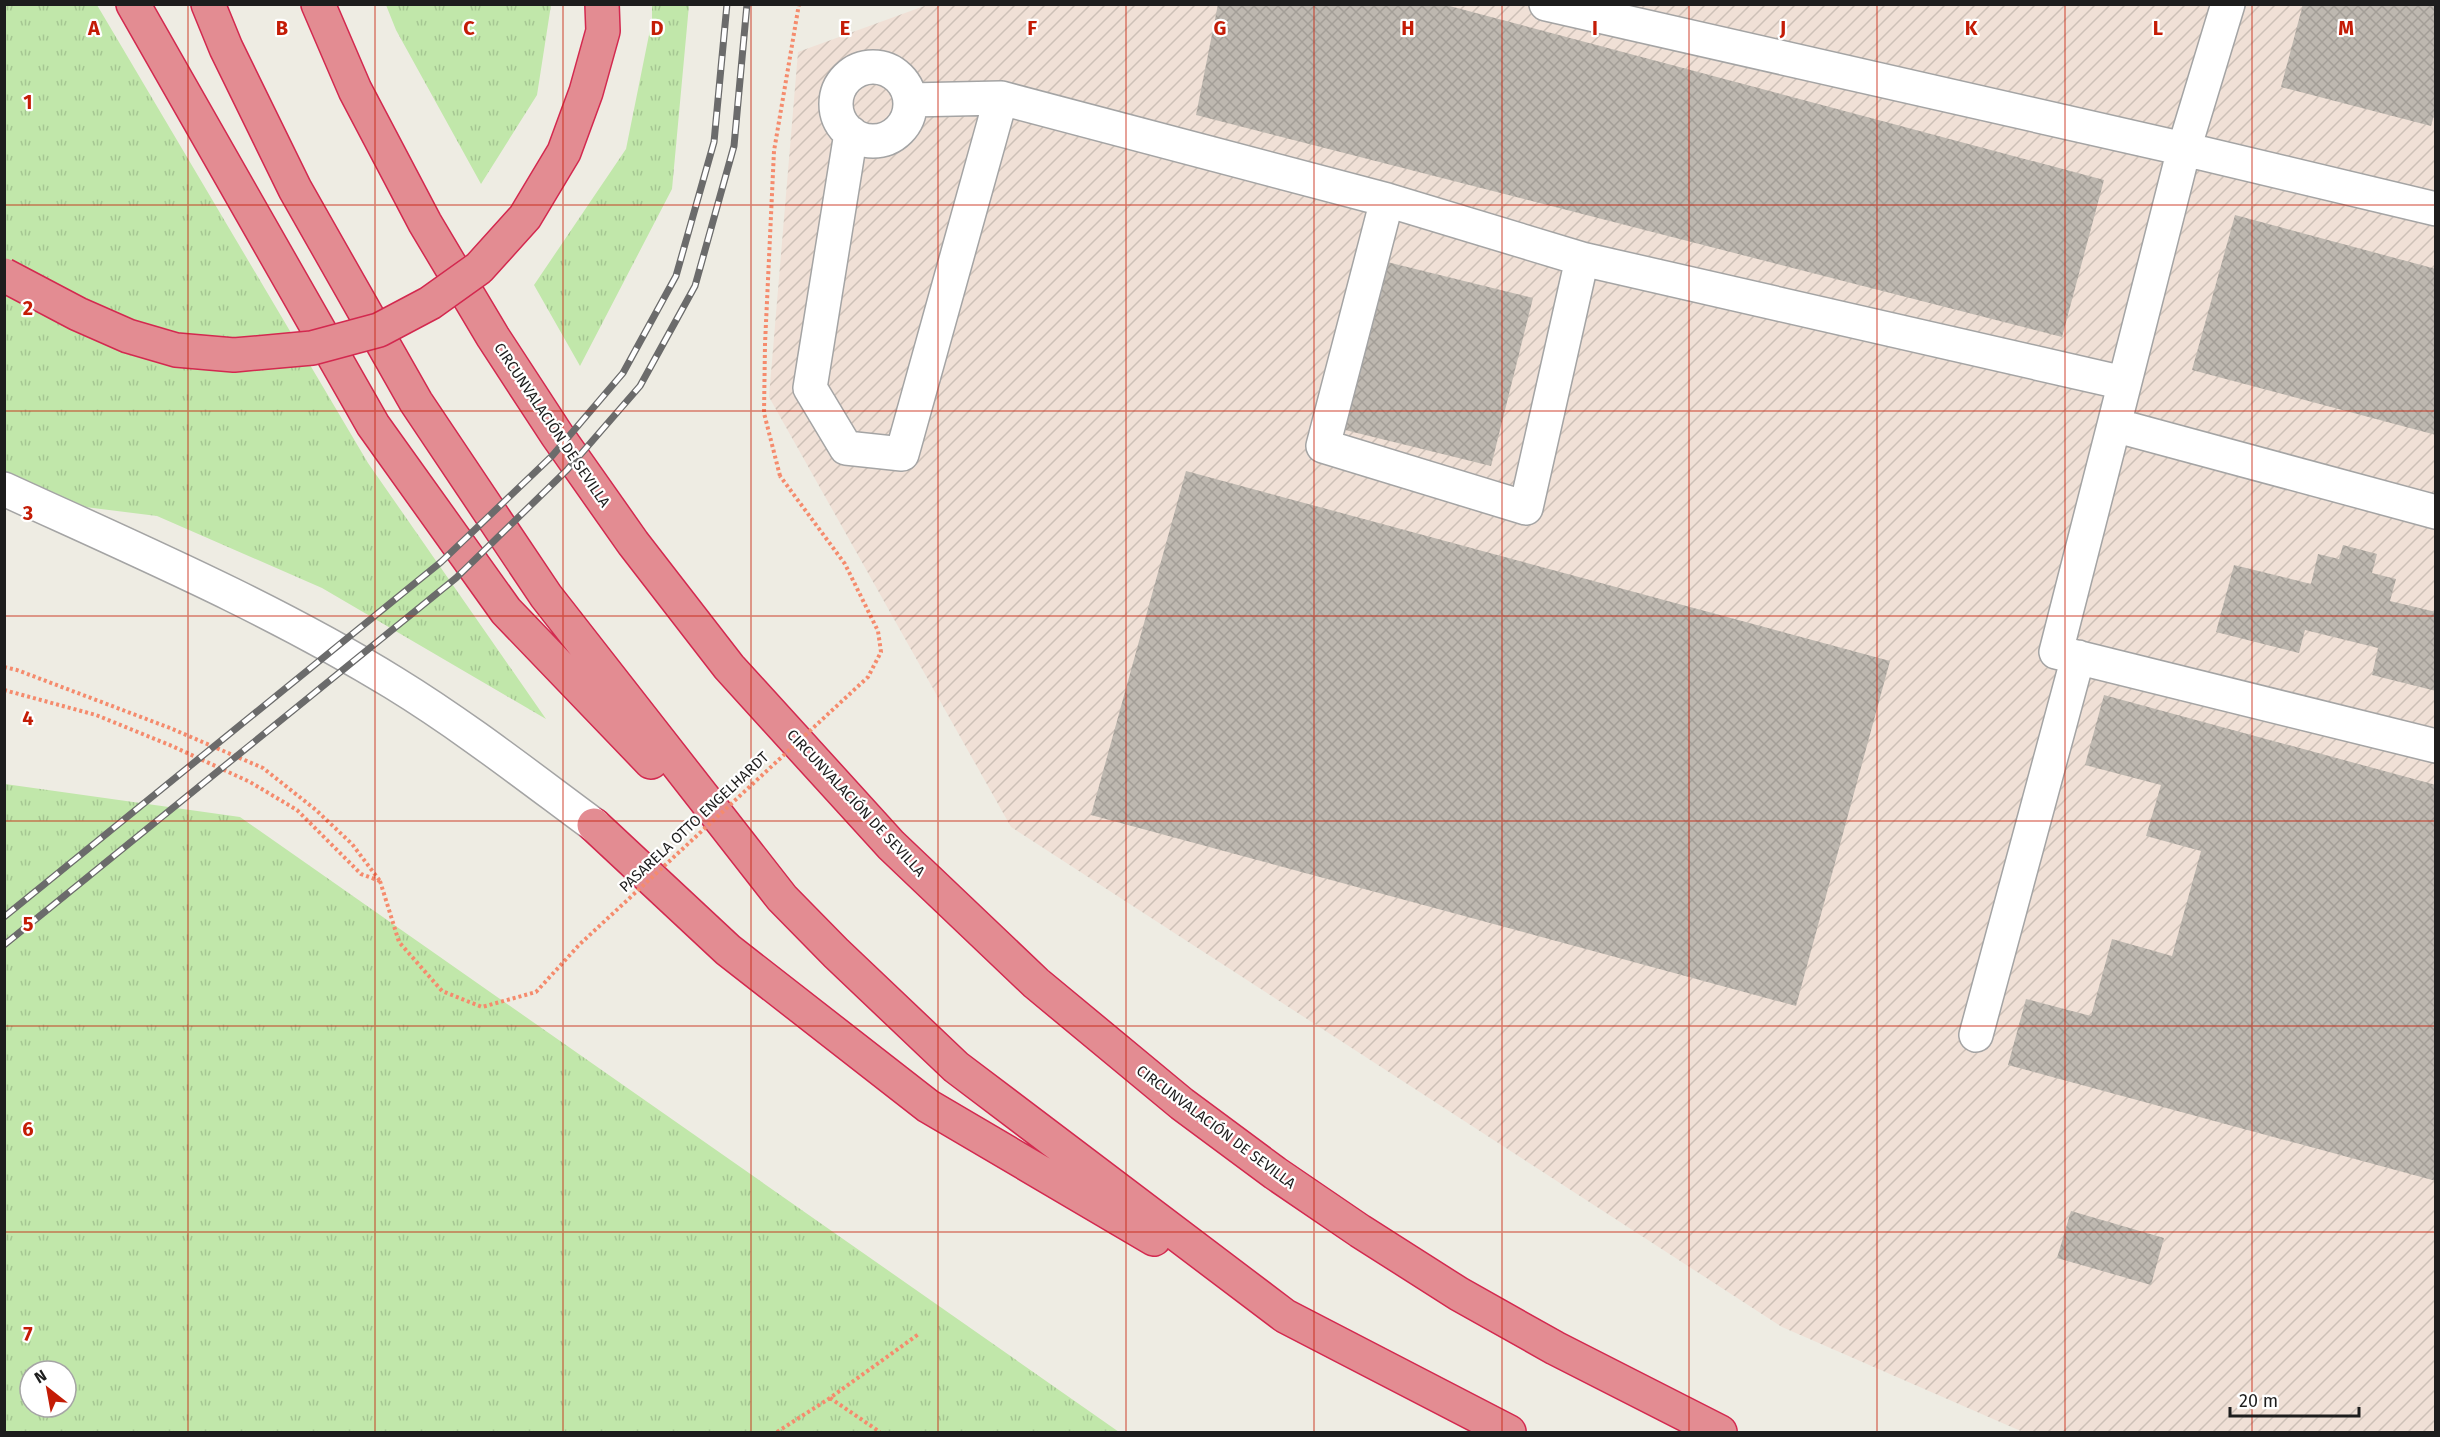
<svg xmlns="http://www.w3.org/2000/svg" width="2440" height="1437" font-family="'Fira Sans',sans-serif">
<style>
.military{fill:url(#military-furrows)}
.grass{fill:url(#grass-tufts);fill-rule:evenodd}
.building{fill:url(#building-cross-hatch)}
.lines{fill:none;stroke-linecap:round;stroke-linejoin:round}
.minor-casing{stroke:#a4a4a4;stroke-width:36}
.motorway-casing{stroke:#d3294f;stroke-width:36}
.path{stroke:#f58b6d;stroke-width:4;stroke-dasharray:3 3;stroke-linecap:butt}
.minor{stroke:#fff;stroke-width:33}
.motorway{stroke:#e38c92;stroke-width:33}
.rail-casing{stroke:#6b6b6b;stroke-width:7}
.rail{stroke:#fff;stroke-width:4.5;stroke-dasharray:14;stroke-linecap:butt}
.motorway-bridge-casing{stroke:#d3294f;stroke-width:36;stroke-linecap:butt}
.path-bridge{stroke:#f58b6d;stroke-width:4;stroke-dasharray:3 3;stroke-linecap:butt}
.motorway-bridge{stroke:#e38c92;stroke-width:33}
.grid{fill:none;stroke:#c41c06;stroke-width:1.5;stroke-opacity:0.55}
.labels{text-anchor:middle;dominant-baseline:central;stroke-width:4.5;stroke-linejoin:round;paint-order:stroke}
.street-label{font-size:15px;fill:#1d1d1d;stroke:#fff}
.grid-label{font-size:20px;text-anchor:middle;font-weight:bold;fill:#c41c06;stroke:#fff;stroke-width:4.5;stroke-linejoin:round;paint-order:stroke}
</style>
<defs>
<pattern id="military-furrows" width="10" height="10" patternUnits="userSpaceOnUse" patternTransform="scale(1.5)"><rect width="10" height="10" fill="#f0e0d6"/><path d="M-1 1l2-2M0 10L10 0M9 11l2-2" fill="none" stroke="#cdc0b7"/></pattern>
<pattern id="grass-tufts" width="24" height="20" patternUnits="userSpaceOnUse" patternTransform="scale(1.5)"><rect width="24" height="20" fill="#c1e7aa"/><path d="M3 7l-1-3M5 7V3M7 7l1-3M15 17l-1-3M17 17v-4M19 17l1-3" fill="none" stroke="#a5c692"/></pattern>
<pattern id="building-cross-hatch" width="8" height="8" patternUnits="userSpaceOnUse" patternTransform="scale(1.5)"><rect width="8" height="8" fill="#beb8b0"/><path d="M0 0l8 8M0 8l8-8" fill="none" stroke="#a39e97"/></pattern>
</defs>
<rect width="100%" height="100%" fill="#eeece3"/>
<path class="military" d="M927 5H2435V1432H2023L1782 1327 1011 827 769 397 798 52Z"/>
<path class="grass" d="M5 5H97L368 463 546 719 322 588 157 516 5 497Z
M386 5H551L537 95 481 184 396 30Z
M652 5H689L672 189 580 366 534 285 626 149 652 20Z
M5 784 240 817 1119 1432H5ZM30 1371H66V1407H30Z"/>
<path class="building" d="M1218 4H1442L2104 180 2062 337 1196 115Z
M2303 4H2436V108L2431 126 2281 87Z
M2235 215 2436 269V435L2192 370Z
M1387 262 1533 298 1491 466 1345 430Z
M1186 471 1890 661 1796 1006 1091 815Z
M2343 545 2377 554 2372 573 2396 579 2390 601 2436 612V691L2372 675 2378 648 2305 630 2299 653 2216 632 2234 565 2311 584 2318 554 2339 559Z
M2104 695 2436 785V1181L2008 1065 2026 999 2091 1016 2112 939 2172 956 2201 851 2146 836 2161 785 2085 765Z
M2071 1211 2164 1238 2151 1285 2057 1258Z"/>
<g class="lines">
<g class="minor-casing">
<path id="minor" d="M1546 4 2184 149 2228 4
M836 104a37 37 0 1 1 74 0a37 37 0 1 1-74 0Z
M910 100 1001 98
M851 133 810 388 846 448 902 454 1001 98 1387 200 1582 259 1526 508 1323 446 1387 200
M2436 209 2184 149 2114 425 2436 512
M1582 259 2124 383
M2114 425 2056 652 2436 746
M4 489C137 550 270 607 394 683 464 726 529 777 594 825
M1976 1035 2078 657"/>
</g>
<g class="motorway-casing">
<path id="motorway" d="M133 4 373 425 506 611 651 762
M208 4 226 48 295 189 416 402 546 596 782 898 836 953 956 1067 1285 1316 1509 1432
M318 4 355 90 425 223 493 337 557 435 633 543 729 667 891 845 1036 983 1182 1104 1275 1173 1360 1231 1459 1294 1555 1348 1720 1432
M594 825 728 950 928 1106 1154 1239"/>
</g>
<path class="path" d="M780 476 764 413 765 344 774 151 799 4
M4 667 17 670 170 728 263 768 316 810 352 844 380 881
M4 690 96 715 172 746 250 782 297 810 361 874 380 881
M830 1398 880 1432
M777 1432 830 1398 920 1333"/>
<use href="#minor" class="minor"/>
<use href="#motorway" class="motorway"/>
<g class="rail-casing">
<path id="rail" d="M4 917 441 562 552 456 623 373 676 276 714 142 727 4
M4 945 456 578 567 470 640 386 695 286 734 146 747 4"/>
</g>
<use href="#rail" class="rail"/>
<g class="motorway-bridge-casing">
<path id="motorway-bridge" d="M4 275 78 314 128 336 176 350 234 355 312 348 379 330 430 303 479 268 525 217 564 152 586 92 603 31 602 4"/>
</g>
<path class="path-bridge" d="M380 881 399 942 442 991 482 1007 536 992 580 944 868 677 881 652 878 631 845 564 780 476"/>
<use href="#motorway-bridge" class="motorway-bridge"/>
</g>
<path class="grid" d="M188 4V1432M375 4V1432M563 4V1432M751 4V1432M938 4V1432M1126 4V1432M1314 4V1432M1502 4V1432M1689 4V1432M1877 4V1432M2065 4V1432M2252 4V1432M4 205H2436M4 411H2436M4 616H2436M4 821H2436M4 1026H2436M4 1232H2436"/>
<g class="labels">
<g class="street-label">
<text transform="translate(552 425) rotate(56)">CIRCUNVALACIÓN DE SEVILLA</text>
<text transform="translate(856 803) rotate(47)">CIRCUNVALACIÓN DE SEVILLA</text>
<text transform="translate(694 822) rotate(-43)">PASARELA OTTO ENGELHARDT</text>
<text transform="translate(1216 1127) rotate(37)">CIRCUNVALACIÓN DE SEVILLA</text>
</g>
</g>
<g class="grid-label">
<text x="94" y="35">A</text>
<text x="282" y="35">B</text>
<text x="469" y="35">C</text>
<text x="657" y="35">D</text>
<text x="845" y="35">E</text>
<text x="1032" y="35">F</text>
<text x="1220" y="35">G</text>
<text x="1408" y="35">H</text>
<text x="1595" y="35">I</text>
<text x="1783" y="35">J</text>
<text x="1971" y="35">K</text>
<text x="2158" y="35">L</text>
<text x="2346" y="35">M</text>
<text x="28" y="109">1</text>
<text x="28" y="315">2</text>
<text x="28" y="520">3</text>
<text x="28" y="725">4</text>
<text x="28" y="931">5</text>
<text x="28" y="1136">6</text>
<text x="28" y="1341">7</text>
</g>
<rect width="2440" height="1437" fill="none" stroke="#1d1d1d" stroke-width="12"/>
<g transform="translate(48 1389) rotate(329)"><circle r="28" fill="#ffffff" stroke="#a5a5a5" stroke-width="1.5"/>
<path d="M0-4.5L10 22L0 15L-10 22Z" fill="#c41c06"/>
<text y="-9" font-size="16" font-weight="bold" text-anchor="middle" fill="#1d1d1d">N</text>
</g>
<path d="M2230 1407v9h129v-9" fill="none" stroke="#1d1d1d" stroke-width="3"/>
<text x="2239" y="1407" font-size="18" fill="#1d1d1d" stroke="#ffffff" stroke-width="4.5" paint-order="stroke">20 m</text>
</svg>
